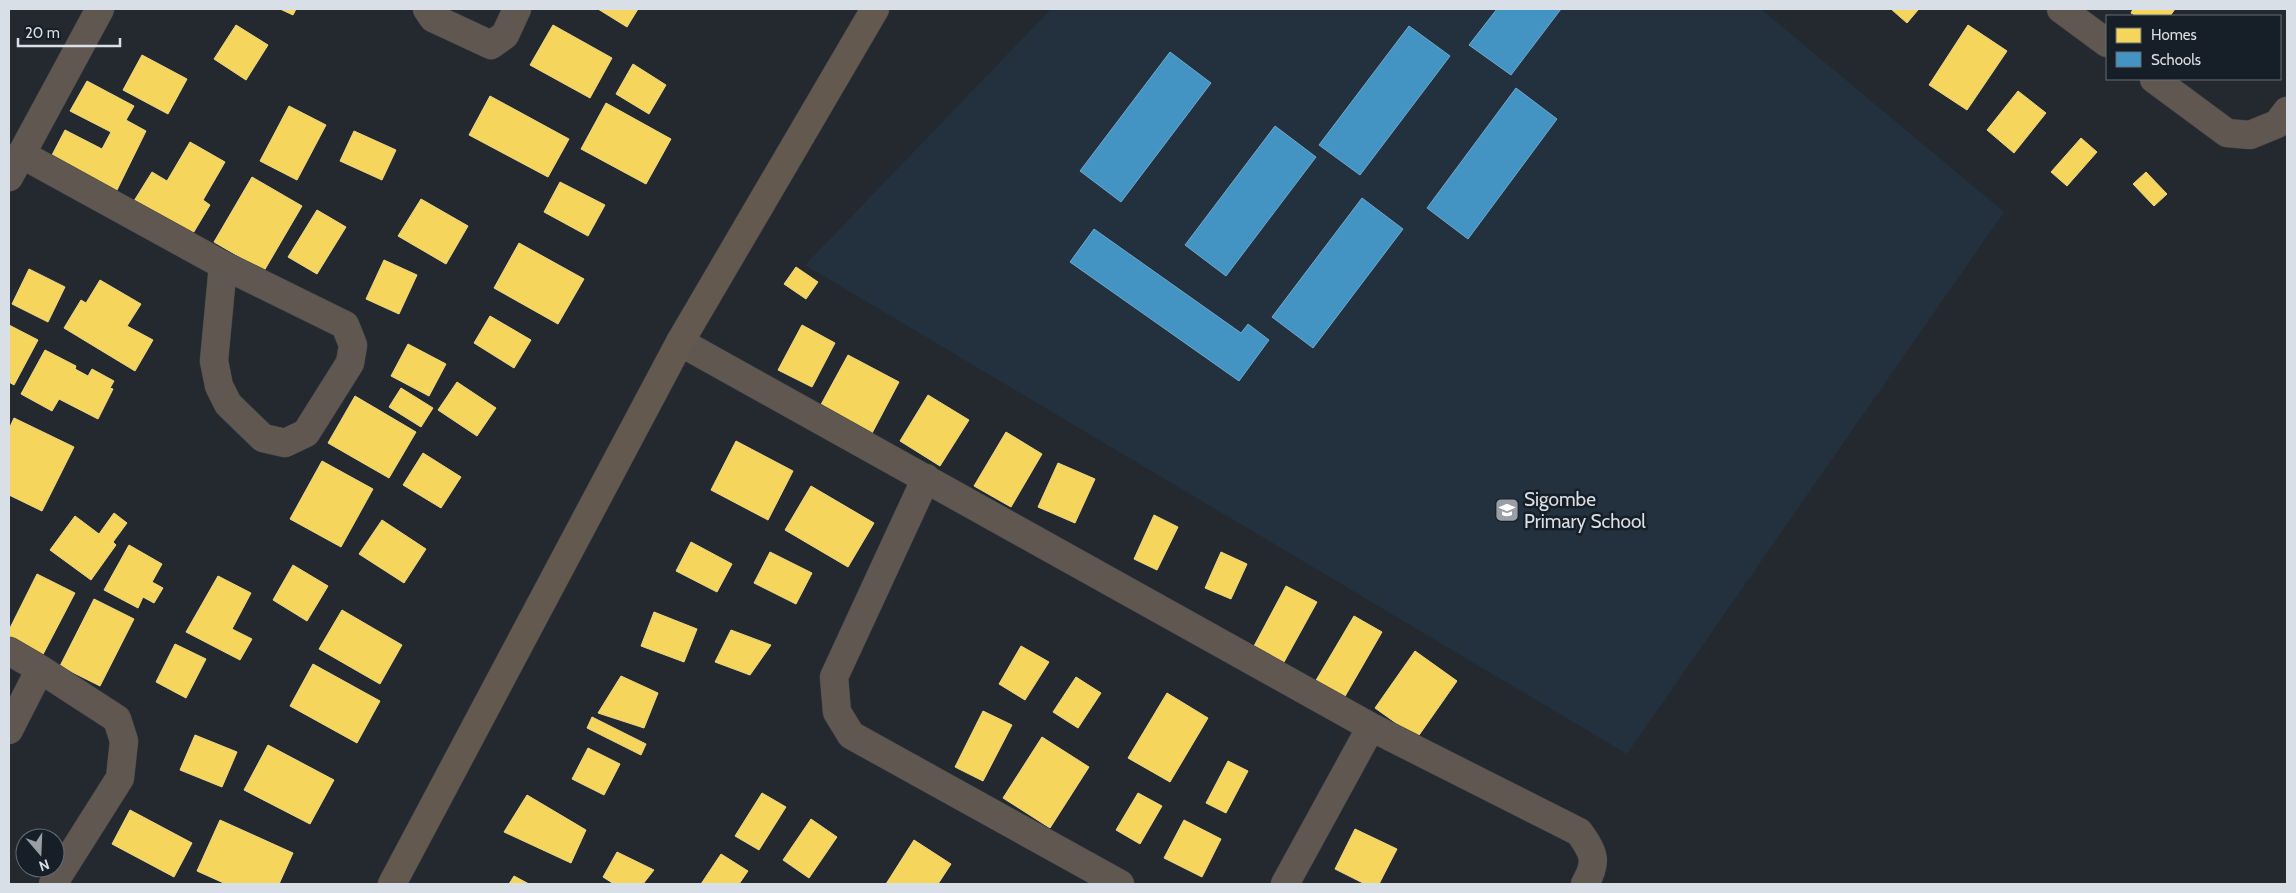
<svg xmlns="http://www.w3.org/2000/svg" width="2296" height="893" font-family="Cabin,sans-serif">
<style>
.built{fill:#23303e}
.homes{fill:#f6d55c;stroke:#edd885}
.schools{fill:#4393c3;stroke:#70aace}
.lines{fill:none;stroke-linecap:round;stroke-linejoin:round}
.street-casing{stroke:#42464b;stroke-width:29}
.secondary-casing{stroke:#42464b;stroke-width:29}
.street{stroke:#605850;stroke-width:28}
.secondary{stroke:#64594e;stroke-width:28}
.labels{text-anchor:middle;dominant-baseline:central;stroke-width:5;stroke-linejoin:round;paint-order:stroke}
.poi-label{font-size:19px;fill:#d9dfe6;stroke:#161f28;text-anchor:start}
</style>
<rect width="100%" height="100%" fill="#24292f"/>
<path class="built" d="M1051 9H1761L2004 212 1627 754 805 265Z"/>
<path class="homes" d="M280 9H296L293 15Z
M598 9H638L627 27Z
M1891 9H1917L1918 10 1907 23Z
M2133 9H2175L2170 16H2137L2131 13Z
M236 25 268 45 246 80 214 59Z
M553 25 612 58 590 98 530 65Z
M1968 25 2007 51 1967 110 1929 85Z
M142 55 187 79 168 114 123 90Z
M633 64 666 85 649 114 616 94Z
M87 81 134 106 126 120 146 131 116 192 51 157 65 130 102 149 111 132 70 111Z
M2018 91 2046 113 2014 153 1987 130Z
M490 96 569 139 548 177 469 135Z
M606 103 671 139 646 184 581 149Z
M289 106 326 125 297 180 260 161Z
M354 131 396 150 382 180 340 161Z
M2081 138 2097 152 2067 186 2051 172Z
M190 142 225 162 203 200 210 205 192 235 134 201 152 172 167 181Z
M2146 172 2167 194 2154 206 2133 184Z
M252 177 302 206 264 271 214 242Z
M560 182 605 205 588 236 544 212Z
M421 199 468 226 446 264 398 236Z
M317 210 346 227 317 274 288 257Z
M519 243 584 279 558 324 494 288Z
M384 260 417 275 399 314 366 299Z
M796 267 818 282 806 299 784 284Z
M29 269 65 287 48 322 12 304Z
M100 280 141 304 127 326 153 340 135 371 64 328 81 300 86 303Z
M490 316 531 340 514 368 474 343Z
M9 325 38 340 14 385 9 382Z
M802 325 835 343 812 387 778 370Z
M408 344 446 364 429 396 391 376Z
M45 350 76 366 75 369 88 376 92 369 114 381 110 388 113 389 98 419 59 399 52 411 21 394Z
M848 355 899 382 870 437 818 410Z
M457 382 496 408 477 436 438 410Z
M401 388 433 408 421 427 389 407Z
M928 395 969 420 940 466 900 441Z
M355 396 416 432 389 478 328 443Z
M14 418 74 447 42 511 9 495V429Z
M1006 432 1042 454 1011 507 974 486Z
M736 441 793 471 768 520 711 490Z
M423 453 461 477 441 508 403 485Z
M322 461 373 489 341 547 290 519Z
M1058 463 1095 479 1075 523 1038 507Z
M811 486 874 523 848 567 785 530Z
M114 513 127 523 113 542 116 545 91 580 50 550 75 516 99 534Z
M1154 515 1178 527 1157 570 1134 559Z
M382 520 426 549 404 583 359 554Z
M691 542 732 564 717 592 676 571Z
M129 545 162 564 152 582 163 588 154 603 143 597 138 608 104 590Z
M770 552 812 573 796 604 754 583Z
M1221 552 1247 564 1231 599 1205 588Z
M293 565 328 586 307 621 273 600Z
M37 574 75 593 39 662 9 647V630Z
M218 576 251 593 232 629 252 639 240 660 186 632Z
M1286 586 1317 602 1284 662 1254 646Z
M94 599 134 619 100 686 60 666Z
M342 610 402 645 380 684 319 649Z
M654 612 697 629 684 662 641 646Z
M1354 616 1382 632 1344 698 1315 682Z
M731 630 771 645 750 675 715 662Z
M175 644 206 659 186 698 156 682Z
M1021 646 1049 662 1025 700 999 684Z
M1415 651 1457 681 1417 738 1375 708Z
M313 664 380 701 357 743 290 706Z
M621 676 658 693 644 728 598 713Z
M1076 677 1101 693 1078 728 1053 712Z
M1167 693 1208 718 1170 782 1128 758Z
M983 711 1012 725 983 781 955 767Z
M592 717 646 744 641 755 587 728Z
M195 735 237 752 222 787 180 770Z
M1042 737 1089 767 1050 828 1003 798Z
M268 745 334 780 310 824 244 790Z
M588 748 620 764 604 795 572 779Z
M1228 761 1248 771 1226 813 1206 803Z
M762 793 786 807 759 850 735 836Z
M1138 793 1162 806 1140 844 1116 830Z
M527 795 586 830 571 863 504 832Z
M130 810 192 843 174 877 112 844Z
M811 819 837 837 809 878 783 860Z
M220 820 293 853 279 884H226L197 871Z
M1184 820 1221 839 1202 877 1164 858Z
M1355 829 1397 849 1379 884H1365L1335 869Z
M914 840 951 864 938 884H886Z
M617 852 654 870 643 884H614L603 877Z
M721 854 748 871 739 884H701Z
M514 876 529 884H509Z"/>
<path class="schools" d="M1497 9H1561L1511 75 1469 45Z
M1409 26 1450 56 1360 175 1319 145Z
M1170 52 1211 83 1121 202 1080 171Z
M1516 88 1557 119 1468 239 1427 208Z
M1275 126 1316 157 1226 276 1185 245Z
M1362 198 1403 229 1313 348 1272 317Z
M1094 229 1241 333 1248 324 1269 340 1239 381 1070 262Z"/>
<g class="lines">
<g class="street-casing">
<path id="street" d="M427 9 433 18 491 45 505 35 517 9
M2061 9 2107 43
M2154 79 2227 133 2250 135 2277 124 2287 111
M21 154 223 265 345 325 353 345 350 363 306 433 285 443 263 438 228 404 219 386 214 361 223 265
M9 177 100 9
M680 342 1371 727 1579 832C1594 853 1598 861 1585 884
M926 478 834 677 837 712 851 735 1120 884
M9 651 40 669 117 719 124 741 120 778 53 884
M9 730 40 669
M1285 884 1371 727"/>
</g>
<g class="secondary-casing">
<path id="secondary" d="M392 884 680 342 875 9"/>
</g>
<use href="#street" class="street"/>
<use href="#secondary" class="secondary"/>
</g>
<defs>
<g id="school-square" transform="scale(1.25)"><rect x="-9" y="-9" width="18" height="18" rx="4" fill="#9a9fa6" stroke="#161f28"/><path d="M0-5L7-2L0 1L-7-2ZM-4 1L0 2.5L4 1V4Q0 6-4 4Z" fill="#fff"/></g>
</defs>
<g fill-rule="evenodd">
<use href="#school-square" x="1507" y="510"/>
</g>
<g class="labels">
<g class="poi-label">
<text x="1524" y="499">Sigombe<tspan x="1524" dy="22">Primary School</tspan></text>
</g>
</g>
<rect width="2296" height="893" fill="none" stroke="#d9dfe6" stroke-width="20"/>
<rect x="2106" y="15" width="175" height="65" fill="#161f28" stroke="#646c74"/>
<rect x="2116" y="28" width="25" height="15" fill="#f6d55c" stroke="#646c74"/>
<text x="2151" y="40" font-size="15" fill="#d9dfe6">Homes</text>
<rect x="2116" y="52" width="25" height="15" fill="#4393c3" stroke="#646c74"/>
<text x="2151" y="65" font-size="15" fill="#d9dfe6">Schools</text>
<g transform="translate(40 853) rotate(161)"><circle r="24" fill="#161f28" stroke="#646c74"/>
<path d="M0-4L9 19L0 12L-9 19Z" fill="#9a9fa6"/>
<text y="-8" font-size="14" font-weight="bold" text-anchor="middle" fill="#d9dfe6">N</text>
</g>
<path d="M18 38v8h102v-8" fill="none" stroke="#d9dfe6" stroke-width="2.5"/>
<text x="25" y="38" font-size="15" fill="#d9dfe6" stroke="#161f28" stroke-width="4" paint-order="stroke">20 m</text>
</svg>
